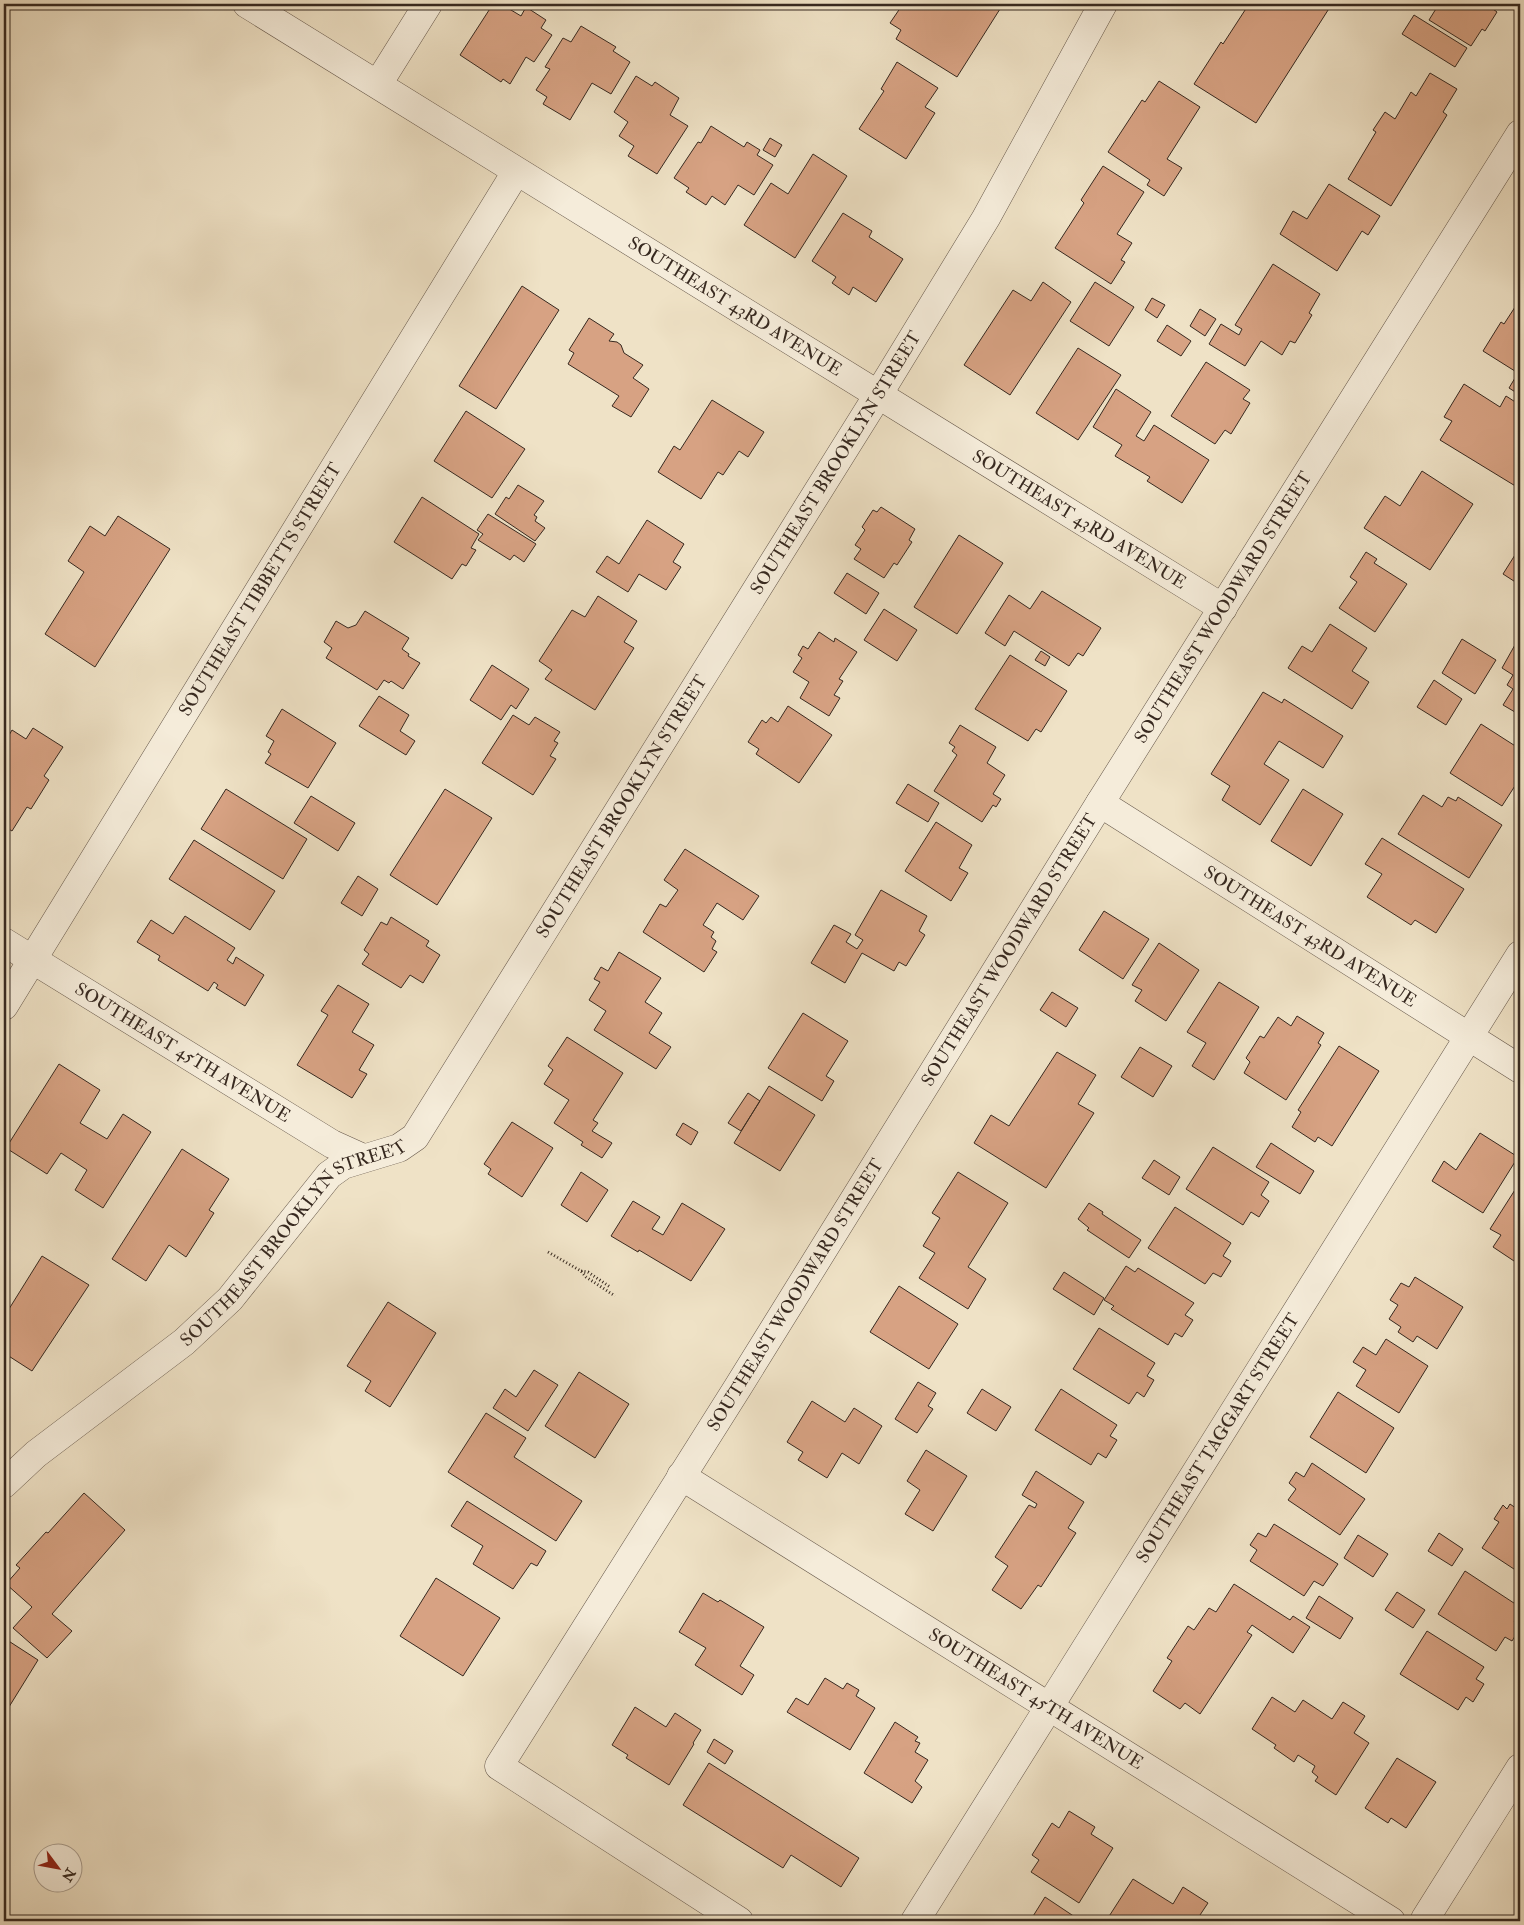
<svg xmlns="http://www.w3.org/2000/svg" width="1524" height="1925" font-family="'IM FELL Double Pica',serif">
<style>
.building{fill:#d7a283;stroke:#372920}
.lines{fill:none;stroke-linecap:round;stroke-linejoin:round}
.street-casing{stroke:#65574a;stroke-width:29}
.path{stroke:#372920;stroke-width:3;stroke-dasharray:1 2.5;stroke-linecap:butt}
.street{stroke:#f5ecda;stroke-width:28}
.labels{text-anchor:middle;dominant-baseline:central;stroke-width:4.5;stroke-linejoin:round;paint-order:stroke}
.street-label{font-size:18px;fill:#372920;stroke:#f5ecda}
</style>
<rect width="100%" height="100%" fill="#efe2c6"/>
<filter id="stains"><feTurbulence type="fractalNoise" baseFrequency=".004" numOctaves="4"/><feColorMatrix values="0 0 0 0 .2 0 0 0 0 .09 0 0 0 0 .02 0 0 0 .5 -.17"/></filter>
<radialGradient id="worn" r=".72"><stop offset=".6" stop-color="#630" stop-opacity="0"/><stop offset="1" stop-color="#630" stop-opacity=".3"/></radialGradient>
<path class="building" d="M493 4H501L521 16 526 7 546 20 541 28 552 35 534 62 526 57 510 84 503 79 501 82 460 55Z
M903 4H991L1000 9 957 77 896 39 901 30 890 23Z
M1249 4H1325L1330 7 1256 123 1194 84 1221 42 1223 44Z
M1439 4H1497L1493 9 1497 12 1485 31 1482 29 1471 46 1429 20Z
M1414 15 1467 48 1455 67 1402 34Z
M581 26 616 47 613 51 630 62 611 94 592 83 570 120 543 104 547 97 536 90 550 69 545 67 563 38 571 42Z
M897 62 938 88 925 107 935 113 906 159 859 129 884 91 881 89Z
M1430 73 1457 89 1443 112 1447 115 1391 206 1348 179 1376 132 1373 130 1385 112 1395 119 1411 92 1416 96Z
M636 76 652 86 655 82 679 98 670 115 688 126 657 174 628 156 634 146 619 136 628 122 614 112Z
M1159 81 1200 107 1167 159 1182 168 1164 196 1147 185 1150 180 1108 152 1142 100 1145 102Z
M711 126 744 147 747 142 760 150 757 155 773 165 754 195 738 185 725 205 712 196 706 205 686 192 689 188 674 178 698 142 701 143Z
M770 138 782 145 775 157 763 150Z
M813 154 847 176 795 258 744 225 771 183 788 194Z
M1103 166 1144 192 1117 234 1132 243 1121 260 1125 262 1111 284 1055 248 1084 203 1081 200Z
M1329 184 1380 216 1368 235 1362 231 1337 271 1280 234 1293 211 1307 219Z
M843 213 872 231 869 237 903 259 876 302 853 287 849 295 832 283 836 277 812 261Z
M1273 264 1320 294 1309 313 1312 315 1295 343 1290 341 1282 355 1261 341 1245 366 1209 344 1221 324 1239 335 1242 329 1235 325Z
M1043 282 1071 302 1010 395 964 365 1013 290 1031 301Z
M1095 282 1134 307 1109 346 1070 321Z
M522 286 559 310 496 409 459 386Z
M1152 298 1165 305 1157 318 1145 310Z
M1517 304 1520 306V395L1509 388 1518 373 1483 351 1501 322 1504 324Z
M1200 309 1216 319 1205 336 1190 326Z
M589 318 614 334 609 341 617 342 621 345 624 353 643 365 633 378 649 389 631 417 612 406 619 396 568 364 574 353 569 350Z
M1167 325 1191 341 1181 356 1157 341Z
M1078 348 1121 375 1078 440 1036 413Z
M1206 362 1250 390 1243 399 1250 403 1231 434 1225 430 1215 444 1171 416Z
M1464 384 1500 407 1506 396 1520 405V482L1517 487 1440 440 1452 421 1444 417Z
M1116 389 1151 412 1136 436 1144 441 1154 425 1209 460 1182 503 1147 481 1150 477 1115 456 1122 445 1093 427Z
M712 400 764 432 748 457 739 451 723 475 718 472 701 499 658 472 674 446 680 450Z
M466 411 525 449 492 498 434 461Z
M1422 471 1473 504 1430 570 1364 528 1385 496 1400 506Z
M518 485 544 501 534 515 537 517 535 521 545 528 535 541 495 514 506 497 509 499Z
M422 497 479 534 471 548 476 550 466 566 462 564 452 579 394 542Z
M881 507 915 529 909 540 912 542 897 565 894 563 884 578 854 559 861 549 855 545 865 530 862 527 873 510 877 512Z
M488 514 536 544 524 562 514 555 510 560 478 540 483 534 477 530Z
M118 516 170 549 95 667 45 634 84 572 68 561 90 526 105 536Z
M647 520 684 544 673 562 681 567 666 590 639 574 628 592 596 572 607 556 619 564Z
M959 535 1003 563 957 634 914 607Z
M1520 547V585L1503 574Z
M1366 552 1377 559 1374 563 1407 584 1375 632 1339 608 1357 582 1350 577Z
M847 573 879 593 866 614 834 593Z
M1042 591 1101 628 1083 656 1078 653 1069 666 1014 631 1005 646 985 633 1009 595 1030 609Z
M598 596 637 621 624 642 634 648 595 710 545 679 552 670 539 661 572 610 585 617Z
M884 609 917 630 897 661 864 640Z
M365 611 409 638 402 649 409 654 408 656 420 663 403 689 391 681 389 683 384 680 377 690 326 658 332 648 324 642 336 621 348 628 356 625Z
M1330 624 1367 648 1352 671 1369 682 1352 709 1288 668 1302 646 1312 652Z
M819 632 834 642 835 638 857 652 839 679 843 681 834 695 840 698 829 716 800 698 809 682 793 672 802 658 798 655 803 646 808 649Z
M1462 639 1496 660 1475 694 1442 673Z
M1516 643 1520 645V715L1503 705 1513 689 1507 685 1513 675 1502 668Z
M1041 651 1050 657 1045 666 1035 660Z
M1010 655 1067 691 1041 732 1036 729 1028 741 975 709Z
M492 665 529 689 516 709 511 705 501 720 470 700Z
M1434 680 1462 699 1446 725 1417 707Z
M1263 692 1282 703 1284 699 1343 736 1323 768 1279 741 1264 764 1289 780 1260 825 1222 800 1230 786 1211 774Z
M379 696 409 715 400 731 415 741 406 755 359 726Z
M788 706 832 735 799 783 756 754 759 749 748 742 762 720 766 723 771 717 778 722Z
M282 709 336 743 308 788 265 763 271 754 268 752 274 741 266 736Z
M513 715 529 725 535 717 560 732 554 741 558 743 550 756 556 759 533 795 482 763Z
M1481 724 1520 749V778L1502 806 1450 773Z
M960 725 996 747 987 763 1005 775 993 794 1001 799 996 807 993 805 982 822 934 791 957 755 952 751 955 747 949 743Z
M33 728 63 747 44 776 49 780 31 809 27 807 12 831 7 828 4 832V744L12 730 26 739Z
M908 784 939 803 928 822 896 803Z
M226 789 307 839 283 879 201 829Z
M445 789 492 818 437 905 390 875Z
M1303 789 1343 814 1311 866 1271 841Z
M1423 795 1442 807 1448 797 1456 801 1458 797 1502 825 1469 878 1398 834Z
M311 796 355 823 338 851 294 823Z
M936 822 972 845 959 868 968 873 951 901 905 871Z
M1382 838 1464 889 1436 933 1415 920 1411 925 1367 897 1382 874 1365 864Z
M194 840 275 891 250 930 169 879Z
M685 849 759 896 743 920 717 903 703 925 714 932 711 937 716 941 712 949 717 952 704 972 643 932 660 904 666 907 678 890 664 880Z
M358 876 378 889 362 916 341 903Z
M881 890 927 916 919 931 925 935 906 966 899 962 894 971 862 953 845 983 811 963 834 925 851 934 846 942 857 949 863 940 855 935Z
M1104 911 1149 939 1123 979 1079 950Z
M185 916 235 948 227 960 233 964 236 957 264 975 245 1006 216 988 218 985 214 982 208 991 158 960 160 956 137 942 151 920 173 934Z
M391 917 429 941 426 946 440 955 423 983 410 975 401 988 362 964 369 954 364 950 381 922 387 925Z
M1159 943 1199 970 1166 1021 1135 1001 1142 990 1132 985Z
M619 952 661 978 645 1002 662 1013 649 1033 671 1047 656 1069 594 1030 606 1011 589 1000 600 982 594 979 601 967 608 971Z
M1219 982 1259 1007 1214 1080 1192 1066 1206 1043 1187 1032Z
M338 985 369 1004 352 1032 374 1045 359 1070 367 1074 352 1098 297 1065 328 1015 321 1011Z
M1052 992 1078 1008 1066 1027 1040 1010Z
M803 1013 848 1041 826 1076 834 1081 822 1101 768 1068Z
M1297 1016 1324 1033 1318 1043 1321 1045 1286 1100 1244 1073 1250 1062 1246 1058 1260 1036 1264 1038 1278 1017 1291 1026Z
M567 1037 623 1073 593 1120 598 1123 592 1131 612 1143 602 1158 581 1145 583 1142 554 1123 569 1100 544 1084 553 1070 548 1066Z
M1339 1046 1379 1071 1332 1146 1318 1137 1315 1142 1292 1127 1301 1112 1298 1110Z
M1140 1047 1172 1066 1153 1097 1121 1077Z
M1057 1052 1096 1075 1078 1104 1094 1113 1046 1188 974 1143 991 1115 1009 1126Z
M59 1064 100 1090 80 1123 107 1139 123 1114 151 1132 103 1208 75 1190 87 1170 61 1153 47 1174 6 1148Z
M769 1086 815 1115 780 1171 734 1143Z
M748 1093 760 1101 741 1131 728 1123Z
M512 1122 553 1148 522 1197 488 1174 491 1169 484 1164Z
M683 1123 698 1132 691 1145 676 1135Z
M1480 1133 1518 1157 1483 1213 1432 1181 1444 1161 1456 1170Z
M1271 1143 1314 1171 1300 1194 1256 1167Z
M1213 1147 1269 1182 1261 1195 1269 1201 1259 1217 1251 1212 1243 1225 1186 1189Z
M182 1149 229 1179 209 1210 214 1213 186 1257 169 1245 146 1281 112 1259Z
M1154 1160 1180 1177 1169 1195 1142 1178Z
M581 1172 608 1190 587 1222 561 1205Z
M958 1172 1008 1203 968 1267 986 1279 968 1309 919 1278 935 1253 923 1246 940 1218 932 1213Z
M1520 1182V1265L1493 1247 1501 1235 1490 1229Z
M633 1201 660 1217 652 1229 663 1235 682 1203 725 1229 691 1281 639 1250 638 1252 611 1236Z
M1089 1203 1103 1212 1102 1214 1141 1240 1129 1258 1087 1230 1089 1228 1078 1219Z
M1175 1207 1231 1243 1223 1256 1231 1261 1221 1277 1213 1273 1205 1284 1148 1248Z
M42 1256 89 1285 32 1371 4 1353V1317Z
M1126 1266 1135 1272 1138 1268 1194 1303 1185 1315 1193 1320 1182 1337 1175 1333 1168 1345 1111 1309 1114 1306 1104 1300Z
M1064 1272 1104 1298 1094 1315 1053 1289Z
M1415 1277 1463 1307 1437 1349 1417 1336 1413 1342 1398 1332 1401 1327 1389 1319 1398 1305 1390 1300 1401 1283 1409 1287Z
M899 1286 958 1324 929 1369 870 1332Z
M388 1302 436 1333 390 1407 365 1391 371 1381 347 1366Z
M1099 1328 1155 1363 1147 1376 1154 1380 1144 1397 1137 1392 1129 1404 1073 1369Z
M1386 1339 1428 1366 1399 1413 1356 1386 1366 1370 1353 1362 1363 1347 1376 1355Z
M534 1370 558 1385 528 1431 493 1408 505 1389 516 1397Z
M579 1372 629 1404 595 1458 545 1426Z
M918 1382 936 1393 928 1406 933 1409 917 1433 895 1419Z
M982 1389 1011 1407 996 1431 967 1413Z
M1061 1389 1117 1425 1110 1436 1117 1440 1106 1458 1098 1453 1091 1465 1035 1430Z
M1338 1392 1394 1428 1366 1473 1310 1437Z
M812 1401 845 1422 854 1408 882 1426 859 1464 842 1453 827 1478 798 1460 803 1452 787 1442Z
M486 1413 526 1438 514 1457 582 1501 556 1541 448 1472Z
M926 1450 967 1476 933 1531 905 1514 920 1490 907 1481Z
M1312 1463 1365 1499 1340 1535 1288 1500 1296 1489 1289 1483 1296 1472 1304 1477Z
M1036 1471 1084 1502 1068 1528 1076 1533 1041 1587 1038 1585 1021 1609 992 1590 1008 1566 995 1557 1029 1505 1035 1508 1037 1504 1022 1495Z
M84 1493 125 1530 52 1614 72 1631 47 1658 13 1628 32 1607 6 1584 20 1568 16 1565 46 1532 48 1533Z
M467 1501 546 1551 537 1566 531 1563 513 1589 473 1564 483 1546 451 1526Z
M1510 1504 1520 1511V1573L1482 1548 1499 1522 1494 1519 1503 1505 1507 1509Z
M1274 1524 1338 1564 1323 1586 1314 1581 1304 1596 1250 1561 1257 1550 1250 1545 1258 1533 1266 1537Z
M1439 1533 1463 1549 1452 1566 1428 1551Z
M1358 1535 1388 1554 1373 1577 1344 1558Z
M1465 1571 1520 1607V1614L1514 1622 1520 1625V1628L1512 1641 1505 1637 1496 1651 1438 1614Z
M436 1578 500 1618 463 1676 400 1636Z
M1234 1584 1290 1620 1293 1616 1310 1627 1293 1653 1252 1625 1247 1632 1252 1635 1200 1714 1185 1703 1180 1709 1153 1691 1172 1661 1167 1658 1188 1626 1194 1630 1209 1608 1216 1612Z
M1397 1592 1425 1610 1413 1628 1385 1610Z
M703 1593 718 1602 720 1600 764 1627 740 1666 754 1675 742 1695 695 1665 706 1648 679 1632Z
M1319 1596 1353 1618 1340 1639 1306 1618Z
M1427 1631 1484 1667 1476 1679 1484 1684 1473 1702 1466 1697 1458 1710 1400 1674Z
M4 1638 38 1660 4 1715Z
M825 1678 843 1689 847 1683 859 1690 856 1696 875 1708 850 1750 787 1712 796 1698 808 1705Z
M1272 1697 1295 1712 1303 1700 1332 1719 1343 1702 1365 1716 1354 1733 1369 1743 1336 1795 1315 1781 1318 1777 1312 1772 1315 1766 1298 1755 1294 1762 1274 1748 1276 1745 1252 1729Z
M635 1707 666 1727 675 1713 701 1730 693 1743 694 1744 669 1785 626 1758 628 1755 612 1745Z
M895 1722 918 1737 915 1741 920 1743 915 1752 928 1760 915 1781 922 1787 912 1803 864 1773Z
M714 1739 733 1751 725 1764 707 1752Z
M1397 1758 1436 1782 1406 1828 1391 1818 1388 1823 1365 1808Z
M709 1763 859 1858 841 1887 791 1855 783 1868 683 1805Z
M1069 1811 1095 1827 1091 1834 1113 1848 1079 1903 1031 1872 1039 1860 1032 1855 1052 1823 1059 1828Z
M1133 1879 1173 1904 1183 1887 1208 1903 1196 1921H1106Z
M1045 1897 1075 1917 1072 1921H1030Z"/>
<g class="lines">
<g class="street-casing">
<g id="street">
<path id="s1" d="M247 4 1223 608"/>
<path d="M378 84 428 4"/>
<path id="s2" d="M1100 803 1520 1069"/>
<path id="s3" d="M4 942 332 1144 363 1158"/>
<path id="s4" d="M4 1006 516 172"/>
<path id="s5" d="M681 1476 1391 1921"/>
<path id="s6" d="M4 1484 36 1454 184 1342 230 1299 329 1175 343 1165 399 1148 415 1137 878 395 986 218 1103 4"/>
<path d="M1425 1919 1520 1768"/>
<path id="s7" d="M739 1921 499 1766 738 1387 1100 803 1520 134"/>
<path id="s8" d="M915 1921 1520 955"/>
</g>
</g>
<path class="path" d="M548 1252 581 1271 586 1277 615 1296
M581 1271 588 1272 610 1287"/>
<use href="#street" class="street"/>
</g>
<g class="labels">
<g class="street-label">
<text stroke="none"><textPath href="#s1" startOffset="574">SOUTHEAST 43RD AVENUE</textPath></text>
<text stroke="none"><textPath href="#s6" startOffset="1341">SOUTHEAST BROOKLYN STREET</textPath></text>
<text stroke="none"><textPath href="#s1" startOffset="979">SOUTHEAST 43RD AVENUE</textPath></text>
<text stroke="none"><textPath href="#s4" startOffset="489">SOUTHEAST TIBBETTS STREET</textPath></text>
<text stroke="none"><textPath href="#s7" startOffset="1652">SOUTHEAST WOODWARD STREET</textPath></text>
<text stroke="none"><textPath href="#s6" startOffset="936">SOUTHEAST BROOKLYN STREET</textPath></text>
<text stroke="none"><textPath href="#s2" startOffset="249">SOUTHEAST 43RD AVENUE</textPath></text>
<text stroke="none"><textPath href="#s7" startOffset="1248">SOUTHEAST WOODWARD STREET</textPath></text>
<text stroke="none"><textPath href="#s3" startOffset="210">SOUTHEAST 45TH AVENUE</textPath></text>
<text stroke="none"><textPath href="#s6" startOffset="381">SOUTHEAST BROOKLYN STREET</textPath></text>
<text stroke="none"><textPath href="#s7" startOffset="842">SOUTHEAST WOODWARD STREET</textPath></text>
<text stroke="none"><textPath href="#s8" startOffset="570">SOUTHEAST TAGGART STREET</textPath></text>
<text stroke="none"><textPath href="#s5" startOffset="419">SOUTHEAST 45TH AVENUE</textPath></text>
</g>
</g>
<rect width="1524" height="1925" fill="none" stroke="#efe2c6" stroke-width="20"/>
<rect x="5" y="5" width="1514" height="1915" fill="none" stroke="#372920" stroke-width="2.5"/>
<rect x="10" y="10" width="1504" height="1905" fill="none" stroke="#372920"/>
<g transform="translate(58 1868) rotate(122)"><circle r="24" fill="#f5ecda" stroke="#a99e90"/>
<path d="M0-4L9 19L0 12L-9 19Z" fill="#8f2418"/>
<text y="-8" font-size="14" font-weight="bold" text-anchor="middle" fill="#372920">N</text>
</g>
<rect width="100%" height="100%" filter="url(#stains)"/>
<rect width="100%" height="100%" fill="url(#worn)"/>
</svg>
